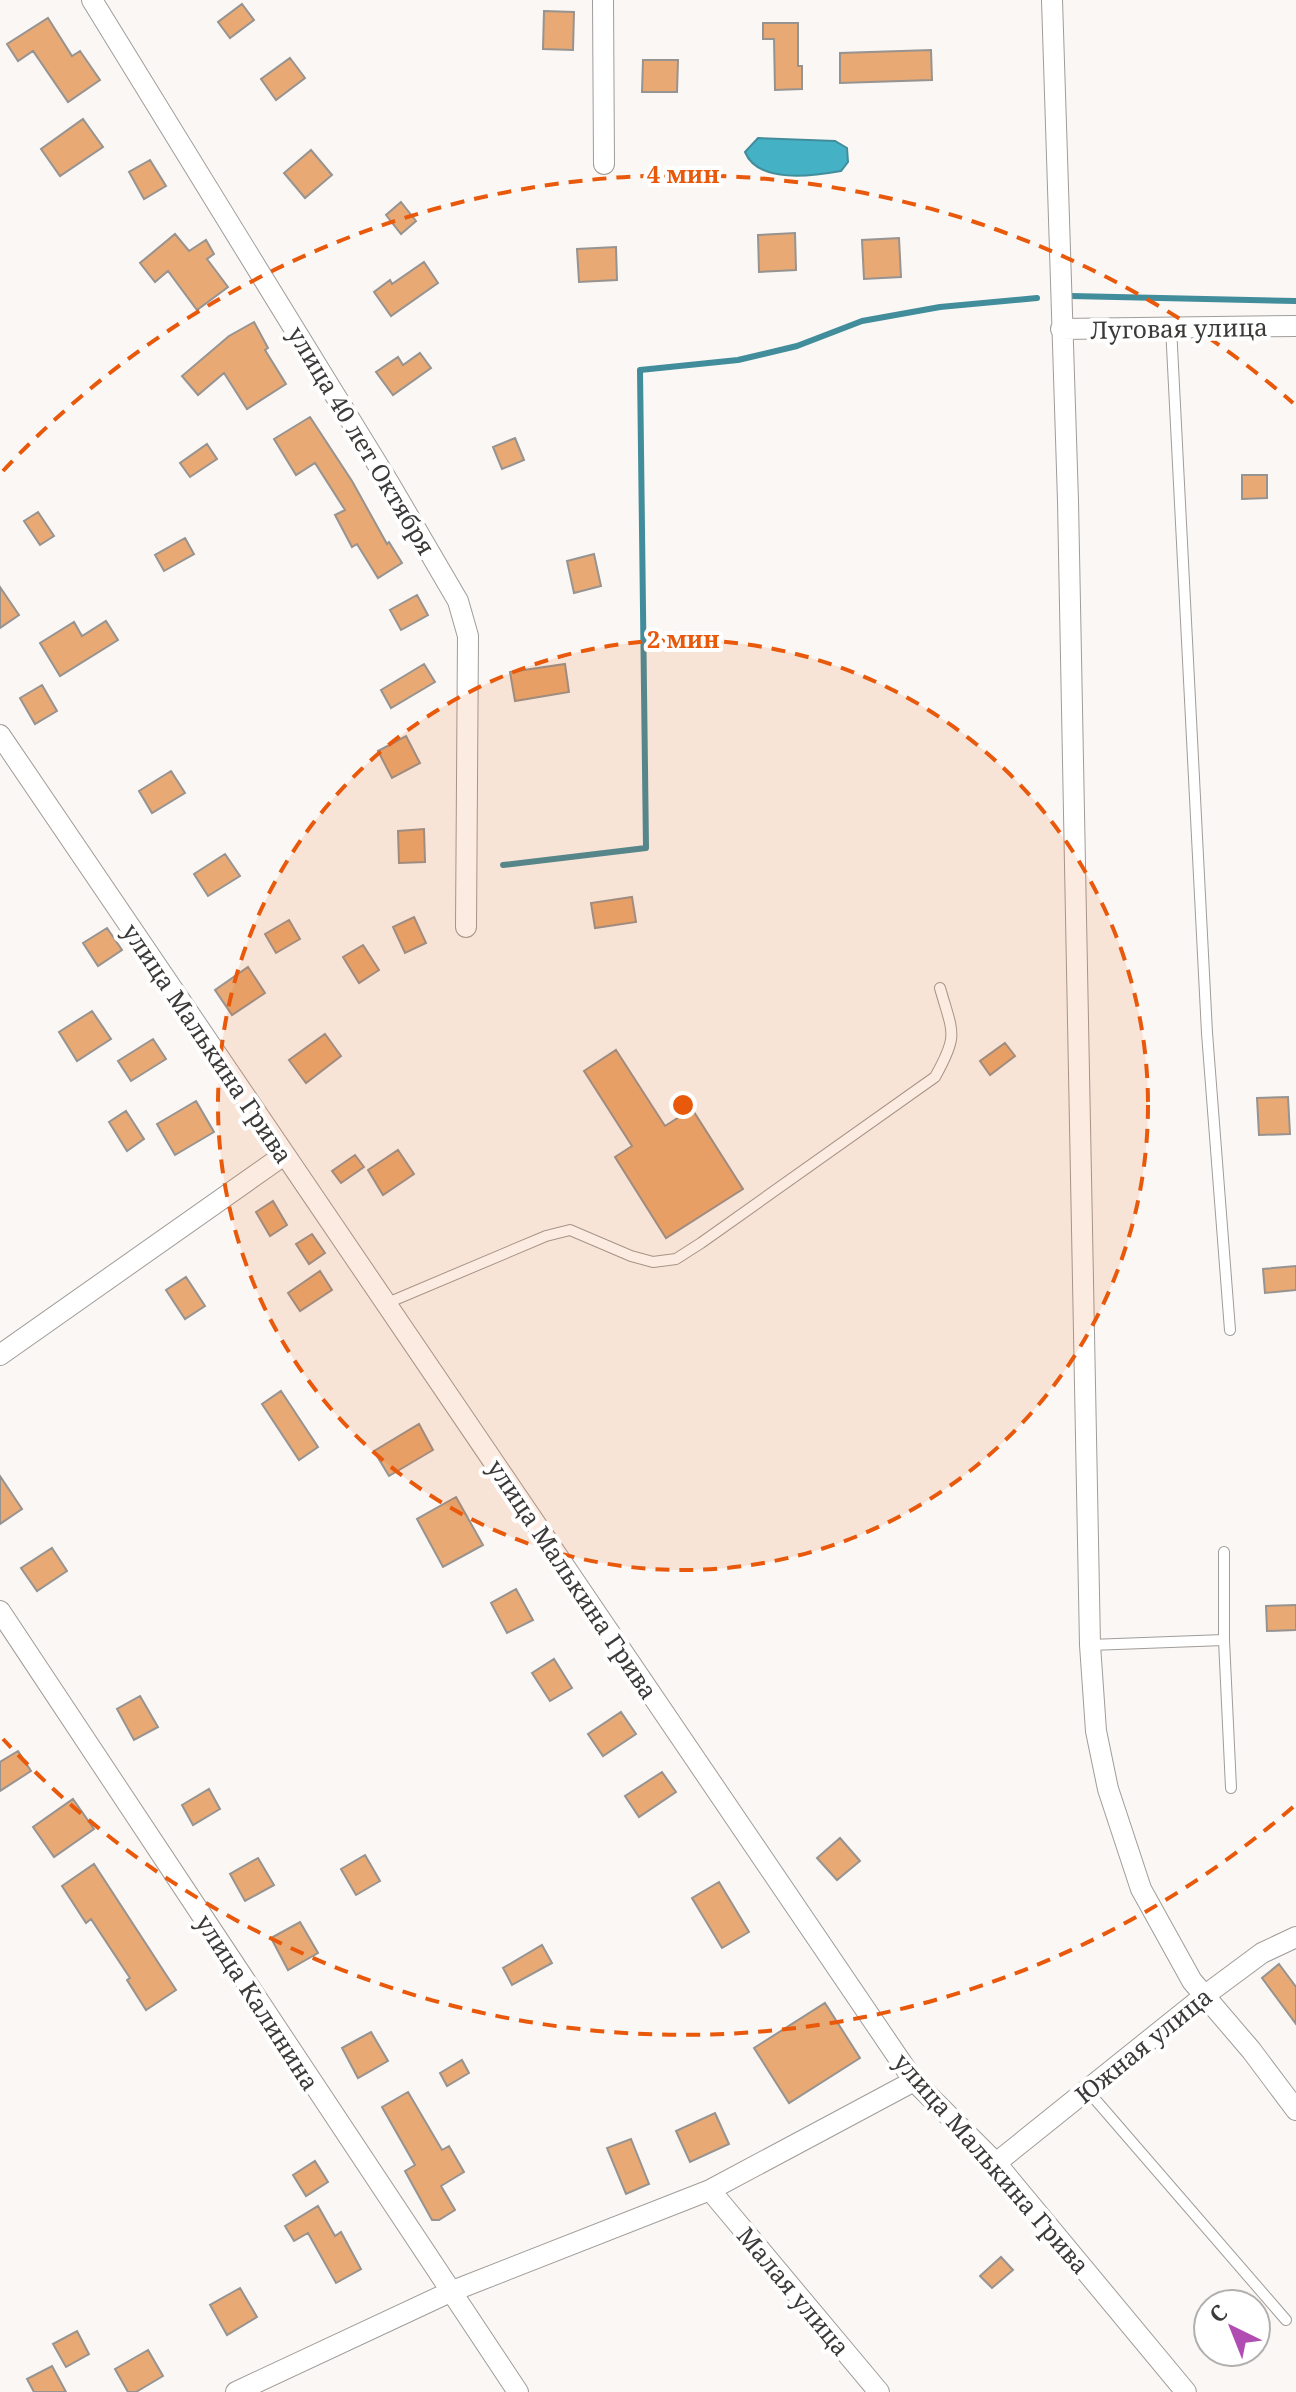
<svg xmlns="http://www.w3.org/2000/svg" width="1296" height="2392" font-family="'Noto Serif',serif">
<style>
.water{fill:#45b1c5;stroke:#428d9b;stroke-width:2}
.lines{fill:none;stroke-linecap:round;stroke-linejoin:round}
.stream{stroke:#428d9b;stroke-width:6}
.building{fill:#e8a974;stroke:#979390;stroke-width:2}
.service-casing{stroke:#a09c99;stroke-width:12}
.minor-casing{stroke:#a09c99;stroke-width:22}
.service{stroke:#fff;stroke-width:10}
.minor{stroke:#fff;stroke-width:20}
.ring{fill:none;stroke:#e8590c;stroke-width:4;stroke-dasharray:14 10}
.labels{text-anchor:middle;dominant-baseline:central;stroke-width:8;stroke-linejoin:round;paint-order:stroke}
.street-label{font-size:24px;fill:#3c3a39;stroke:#fff}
.centre{fill:#e8590c;stroke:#fff;stroke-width:4}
.ring-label{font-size:24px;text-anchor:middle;font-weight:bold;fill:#e8590c;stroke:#fff;stroke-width:8;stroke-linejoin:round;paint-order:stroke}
</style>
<rect width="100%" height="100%" fill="#fbf7f4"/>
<path class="water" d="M758 138 835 141 847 148 848 162 841 171C813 176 758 184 745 152Z"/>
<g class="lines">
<path class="stream" d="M1071 296 1296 301
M503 865 646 848 640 370 738 360 797 346 862 321 940 307 1037 298"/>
</g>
<path class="building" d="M242 4 254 20 230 38 218 22Z
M544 11 574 12 573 50 543 49Z
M48 18 72 56 80 51 100 80 68 102 33 51 18 61 7 44Z
M763 23H798V66H802V89L775 90 774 39H763Z
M931 50 932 80 840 83V53Z
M290 58 305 78 276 100 261 79Z
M643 60H678L677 92H642Z
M83 119 103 147 60 176 41 149Z
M311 150 332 175 305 198 284 173Z
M150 160 166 186 144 199 129 172Z
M401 202 416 221 401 234 386 215Z
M795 233 796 270 759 272 758 235Z
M175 234 189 251 206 240 214 254 207 259 228 287 197 310 168 271 155 282 140 263Z
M899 238 901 277 864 279 862 240Z
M616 247 617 280 579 282 577 249Z
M424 262 438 283 391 316 374 292 390 280 392 284Z
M254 322 268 348 265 350 286 384 247 409 224 373 198 395 182 376 229 336Z
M420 353 431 368 393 395 376 372 398 357 403 365Z
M310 417 352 481 387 544 389 542 402 563 378 578 357 544 352 547 335 515 345 510 315 463 296 475 274 439Z
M515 438 524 460 502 469 493 447Z
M207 444 217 459 190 477 180 463Z
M1242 475H1267V498L1242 499Z
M38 512 54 536 40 545 24 521Z
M185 538 194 554 164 571 155 555Z
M594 554 601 586 574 593 567 561Z
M0 587 19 615 0 628Z
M417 595 428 615 401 630 390 610Z
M106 621 118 640 60 676 40 643 74 622 82 636Z
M424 664 435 682 391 708 381 690Z
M565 664 569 692 515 701 510 672Z
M42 685 57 711 35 724 20 698Z
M406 736 420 763 392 778 378 751Z
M171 771 185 793 152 813 139 791Z
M424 829 425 862 399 863 398 831Z
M225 854 240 876 208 896 194 874Z
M632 897 636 922 595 928 591 903Z
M414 917 426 943 405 953 393 927Z
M289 920 300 939 276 953 265 934Z
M107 928 122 950 98 966 83 943Z
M363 945 379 970 359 983 343 957Z
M248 967 265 993 232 1015 215 990Z
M92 1011 111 1039 77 1061 59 1032Z
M325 1034 341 1056 306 1083 289 1060Z
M153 1039 166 1059 131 1081 118 1061Z
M1005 1043 1015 1056 990 1075 980 1061Z
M616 1050 665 1126 692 1109 743 1189 666 1238 615 1157 632 1146 584 1071Z
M1288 1097 1290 1134 1259 1135 1257 1098Z
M196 1101 214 1132 175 1155 157 1124Z
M126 1111 144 1139 127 1151 109 1122Z
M398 1150 414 1174 383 1195 368 1170Z
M355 1155 364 1167 341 1183 332 1171Z
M273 1201 287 1225 270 1236 256 1212Z
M312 1234 325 1253 309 1264 296 1244Z
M1296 1266V1290L1265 1293 1263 1269Z
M320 1271 332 1290 300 1311 288 1293Z
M186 1277 205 1306 185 1319 166 1290Z
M281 1391 318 1447 299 1460 262 1404Z
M419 1424 433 1450 389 1476 374 1451Z
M0 1476 22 1509 0 1524Z
M456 1497 483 1545 443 1567 417 1519Z
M52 1548 67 1571 37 1591 21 1568Z
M516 1589 533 1620 507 1633 491 1603Z
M1296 1605V1630L1267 1631 1266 1606Z
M554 1659 572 1688 550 1701 532 1673Z
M140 1696 158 1727 134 1740 117 1709Z
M621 1712 636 1734 603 1756 588 1734Z
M18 1751 31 1771 0 1791V1762Z
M662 1772 676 1792 639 1817 625 1796Z
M209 1789 220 1809 193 1825 182 1805Z
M73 1799 94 1829 54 1857 33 1827Z
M840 1838 860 1861 837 1880 817 1858Z
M365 1855 380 1881 356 1895 341 1869Z
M258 1858 274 1885 245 1901 230 1874Z
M94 1864 176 1990 146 2010 127 1980 130 1978 91 1919 86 1923 62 1886Z
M719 1882 749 1932 722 1948 692 1898Z
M300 1922 318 1953 288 1970 271 1938Z
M542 1945 552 1963 512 1985 503 1968Z
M1279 1964 1296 1987V2024L1262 1978Z
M825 2003 860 2058 789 2103 754 2048Z
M371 2032 388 2061 358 2078 342 2048Z
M462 2060 469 2073 447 2086 440 2073Z
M408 2092 442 2150 449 2146 464 2172 441 2186 455 2210 439 2220H432L405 2171 415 2165 382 2107Z
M715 2113 729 2144 690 2162 676 2131Z
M631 2139 649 2184 626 2194 607 2148Z
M315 2161 328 2182 306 2196 293 2175Z
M318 2206 335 2236 341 2232 361 2269 336 2283 308 2233 294 2241 285 2226Z
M1001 2257 1013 2270 992 2288 980 2276Z
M240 2288 257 2317 227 2335 210 2305Z
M77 2331 89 2354 66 2367 53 2344Z
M148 2350 163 2376 136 2392H128L115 2369Z
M52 2366 66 2392H34L27 2379Z"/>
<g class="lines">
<g class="service-casing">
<path id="service" d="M1171 327 1207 1033 1230 1330
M385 1304 546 1236 570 1230 631 1256 653 1262 676 1259 701 1243 935 1077C959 1034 953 1034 940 988
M1224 1552V1640
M1090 1645 1224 1640 1231 1788
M1087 2090 1286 2320"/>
</g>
<g class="minor-casing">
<path id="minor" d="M92 0 389 483 458 601 468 636 466 927
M603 0 604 164
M1052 0 1068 501 1090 1645 1096 1731 1108 1789 1141 1889 1192 1981 1251 2050 1296 2110
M1061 329 1296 326
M0 735 914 2081 996 2163 1186 2392
M0 1355 284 1155
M0 1611 518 2392
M996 2163 1204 1996 1262 1953 1296 1937
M710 2190 879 2392
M236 2392 450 2292 710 2190 914 2081"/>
</g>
<use href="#service" class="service"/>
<use href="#minor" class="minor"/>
</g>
<circle cx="683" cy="1105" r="465" fill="#e8590c" fill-opacity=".12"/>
<g class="ring">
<circle cx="683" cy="1105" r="465"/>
<path d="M1293 1807A930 930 0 0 1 3 1739M3 471A930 930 0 0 1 1293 403"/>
</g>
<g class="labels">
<g class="street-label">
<text transform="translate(1179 328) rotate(-1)">Луговая улица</text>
<text transform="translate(362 440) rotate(59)">улица 40 лет Октября</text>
<text transform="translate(208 1043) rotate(56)">улица Малькина Грива</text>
<text transform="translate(573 1579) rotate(56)">улица Малькина Грива</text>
<text transform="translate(258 2002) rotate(57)">улица Калинина</text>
<text transform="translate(1143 2045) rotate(-39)">Южная улица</text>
<text transform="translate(992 2163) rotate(49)">улица Малькина Грива</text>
<text transform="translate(794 2291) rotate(50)">Малая улица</text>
</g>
</g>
<circle cx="683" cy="1105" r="12" class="centre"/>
<g class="ring-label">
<text x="683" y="183">4 мин</text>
<text x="683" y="648">2 мин</text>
</g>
<g transform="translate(1232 2328) rotate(317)"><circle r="38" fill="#ffffff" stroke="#b1b0b0" stroke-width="2"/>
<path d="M0-6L14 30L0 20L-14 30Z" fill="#b04cb2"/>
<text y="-12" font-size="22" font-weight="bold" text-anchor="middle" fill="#3c3a39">С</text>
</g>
</svg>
